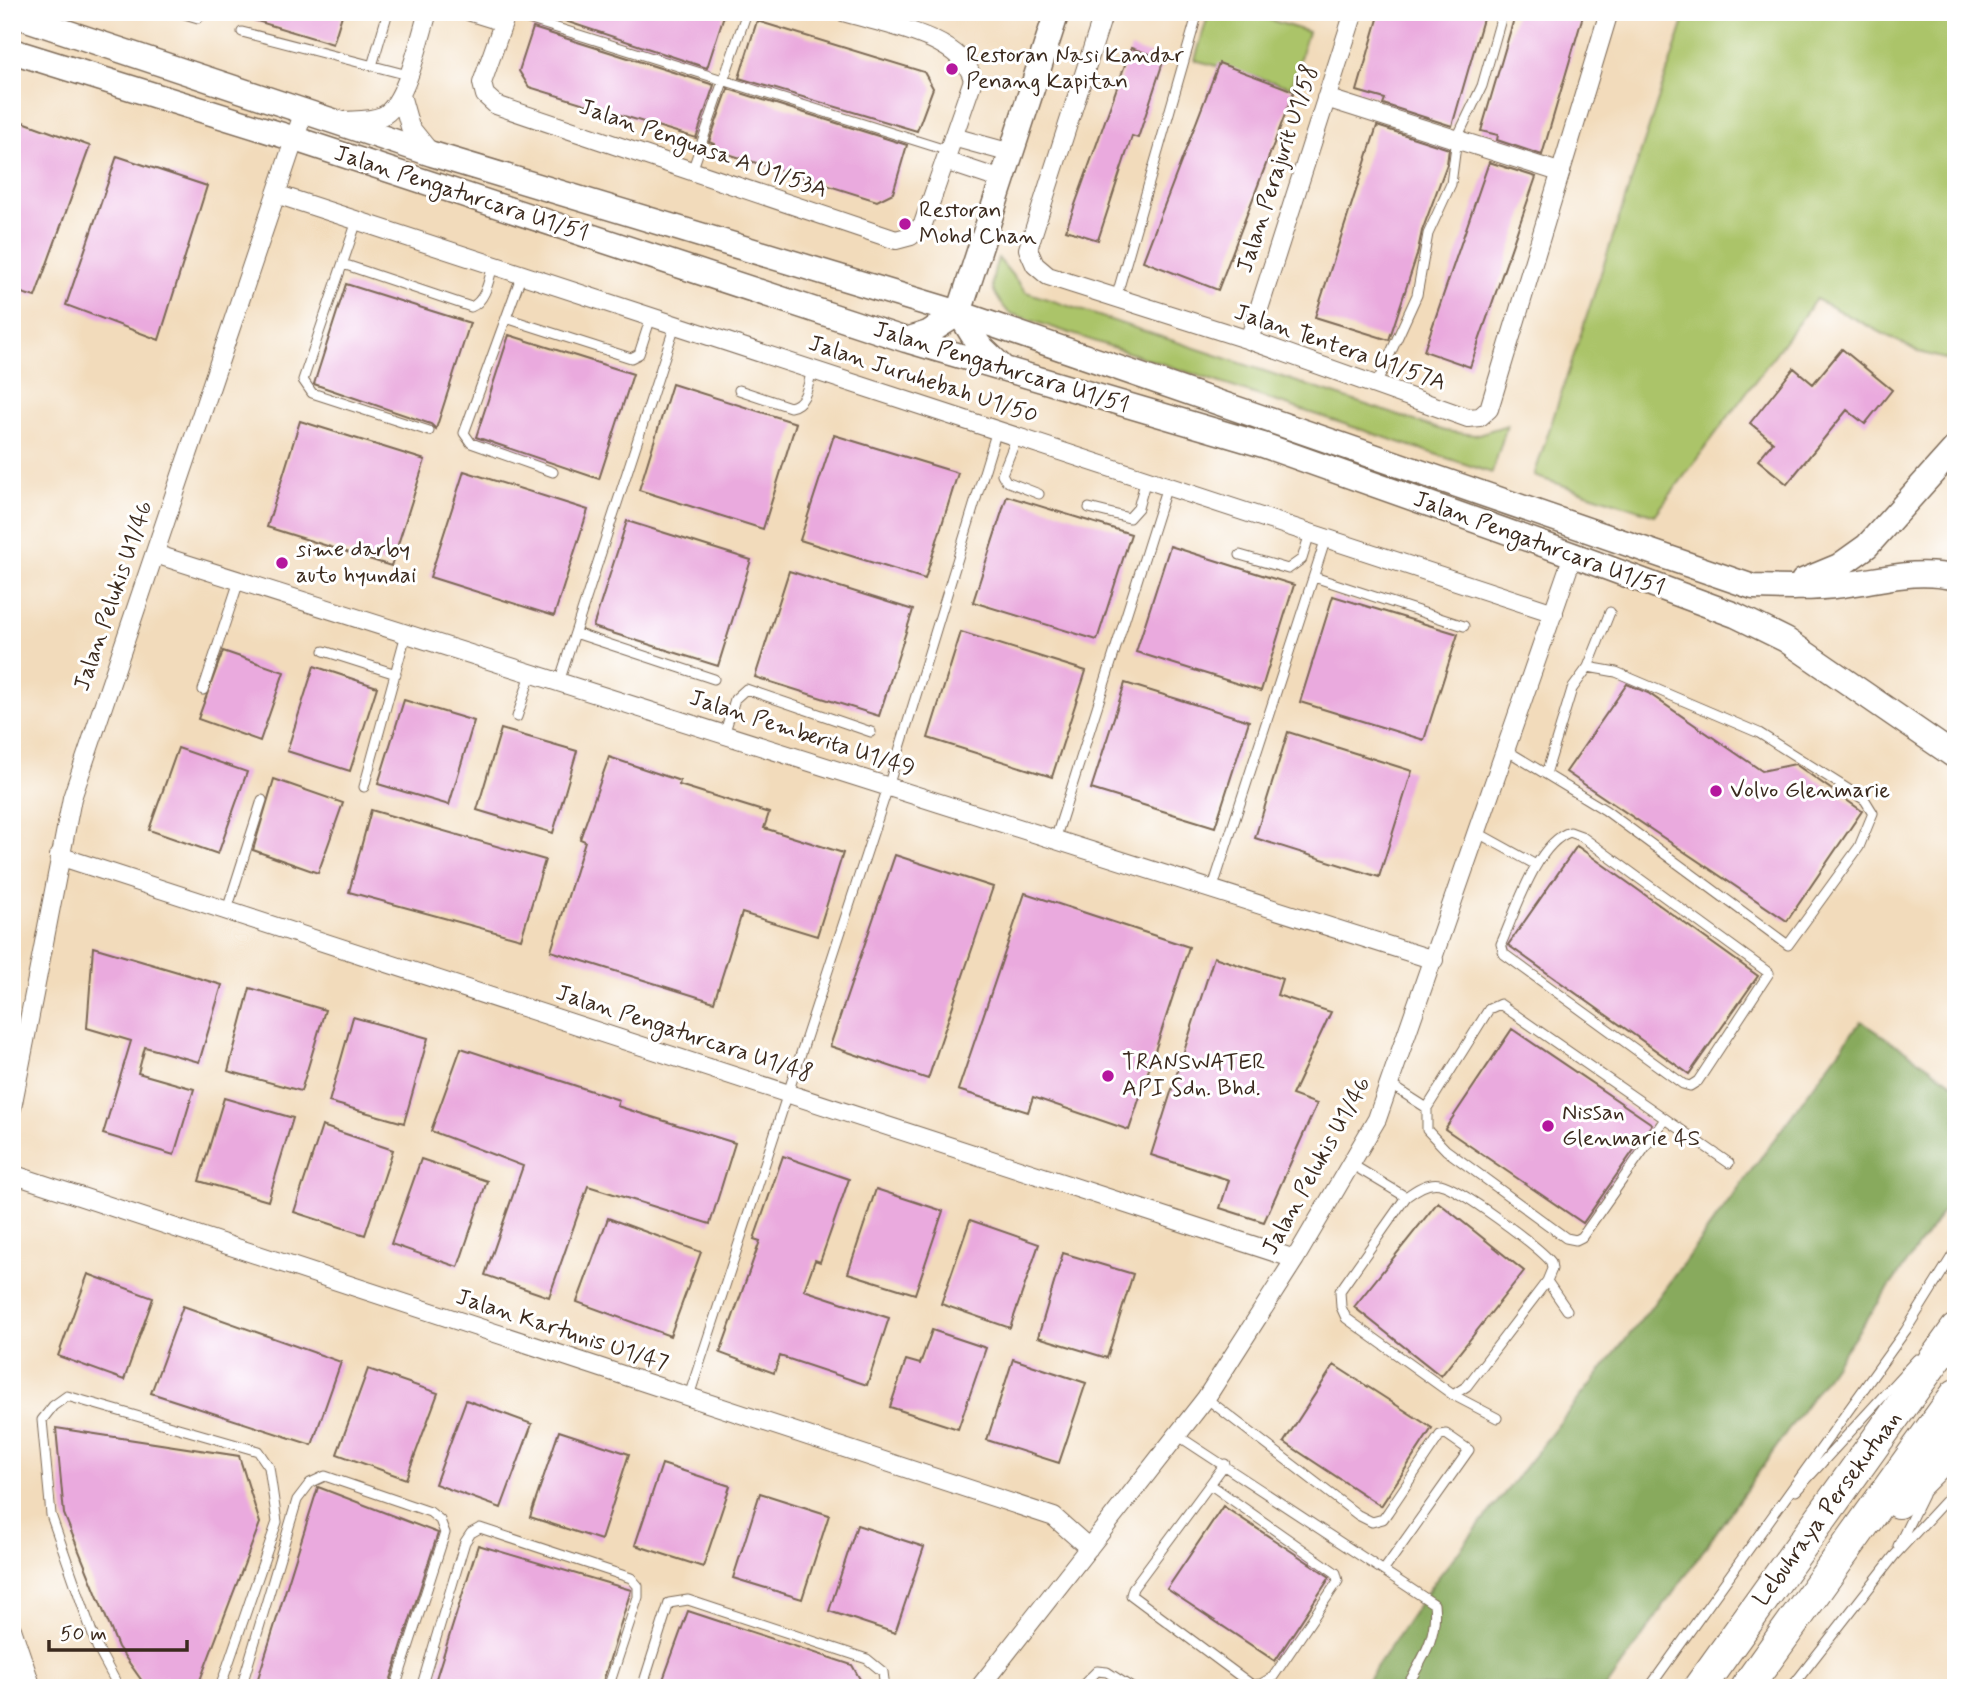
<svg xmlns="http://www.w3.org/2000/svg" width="1968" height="1700" font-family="Mynerve,sans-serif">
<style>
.green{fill:#abc469;stroke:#737744;stroke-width:2}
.forest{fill:#88aa5d;stroke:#626a3e;stroke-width:2}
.building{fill:#eaaade}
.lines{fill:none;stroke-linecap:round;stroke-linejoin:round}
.lane-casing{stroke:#7b6855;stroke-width:11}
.street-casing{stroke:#7b6855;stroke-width:20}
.secondary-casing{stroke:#7b6855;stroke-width:27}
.highway-casing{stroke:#7b6855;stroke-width:34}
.lane{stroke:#fff;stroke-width:9}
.street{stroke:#fff;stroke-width:18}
.secondary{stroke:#fff;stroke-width:24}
.highway{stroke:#fff;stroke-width:32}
.poi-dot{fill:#b5179e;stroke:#fff;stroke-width:2.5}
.labels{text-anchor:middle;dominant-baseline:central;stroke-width:6;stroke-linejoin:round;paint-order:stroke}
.poi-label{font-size:23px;fill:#3b2a1e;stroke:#fff;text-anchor:start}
.street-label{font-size:23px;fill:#3b2a1e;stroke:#fff}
</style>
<rect width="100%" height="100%" fill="#fff"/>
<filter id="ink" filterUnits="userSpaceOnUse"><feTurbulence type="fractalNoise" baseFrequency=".0143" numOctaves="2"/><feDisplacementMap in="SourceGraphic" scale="14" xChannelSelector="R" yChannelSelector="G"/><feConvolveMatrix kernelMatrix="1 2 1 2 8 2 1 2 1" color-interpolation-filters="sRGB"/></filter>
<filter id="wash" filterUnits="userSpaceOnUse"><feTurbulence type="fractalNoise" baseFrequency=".00686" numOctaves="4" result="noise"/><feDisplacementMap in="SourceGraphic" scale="28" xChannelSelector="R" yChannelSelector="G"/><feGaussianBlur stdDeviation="1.57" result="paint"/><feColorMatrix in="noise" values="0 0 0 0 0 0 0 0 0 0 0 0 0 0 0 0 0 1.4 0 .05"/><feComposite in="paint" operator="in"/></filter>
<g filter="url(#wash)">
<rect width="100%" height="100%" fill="#f2dbbb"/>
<path class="green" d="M1209 12H1246L1308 32 1291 87 1195 60Z
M1687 12H1956V362L1919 352 1816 299 1655 515 1534 476Z
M998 258 1026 292 1445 431 1475 435 1507 425 1492 473 1009 313C990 291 989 285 998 258Z"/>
<path class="forest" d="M1861 1021 1956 1085V1193L1606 1688H1362L1432 1585 1649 1310Z"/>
<g id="blocks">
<path class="building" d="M241 12H343L333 44 240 16Z
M538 12H725L707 68Z
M1380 12H1485L1452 126 1383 104 1385 99 1357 91Z
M1516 12H1584L1542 155 1497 140 1498 135 1481 131Z
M757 21 924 72 933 88 917 131 739 78Z
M533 28 714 85 696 138 529 87 519 71Z
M1131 48 1164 59 1138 138 1132 136 1098 240 1066 230Z
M1219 63 1294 91 1218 290 1143 261Z
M728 89 907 145 893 193 877 201 712 149 714 144 709 142Z
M12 118 90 146 35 297 12 290Z
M1377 126 1449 149 1447 164 1422 231 1417 255 1389 340 1315 317Z
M117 156 207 186 159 340 66 305Z
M1489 162 1536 177 1470 367 1424 351Z
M346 284 470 323 436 429 431 424 314 384Z
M509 335 633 374 599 479 476 437Z
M1842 349 1892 390 1865 424 1847 410 1787 484 1758 460 1773 442 1750 423 1794 368 1813 384Z
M672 384 796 423 763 529 639 490Z
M300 421 425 460 391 566 267 527Z
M834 435 958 473 925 579 800 540Z
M464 471 588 510 554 616 430 577Z
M1007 496 1131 534 1097 640 973 602Z
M627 521 751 560 718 666 593 627Z
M1170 546 1294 585 1261 691 1136 652Z
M789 571 913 610 879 716 755 677Z
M1333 596 1458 634 1424 740 1300 702Z
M961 632 1086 671 1052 777 928 738Z
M223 651 284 672 260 741 198 719Z
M314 666 377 687 350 771 287 751Z
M1125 683 1249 721 1215 827 1091 789Z
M1627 684 1648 693 1762 771 1795 764 1862 811 1787 921 1566 772Z
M404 700 474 721 449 805 378 784Z
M501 729 577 751 553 833 477 810Z
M1288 732 1412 771 1379 877 1255 838Z
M178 748 247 772 218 854 149 830Z
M609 757 680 781 679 785 769 813 764 828 843 853 817 936 742 913 714 1002 551 951 585 841 580 839Z
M274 779 343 803 318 873 253 850Z
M371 810 545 860 521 939 349 892Z
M1577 846 1758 976 1689 1074 1508 945Z
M895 855 993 887 928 1079 830 1046Z
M1025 893 1189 947 1129 1130 1033 1097 1028 1112 958 1090Z
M93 947 222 985 199 1062 145 1047 138 1073 194 1089 174 1155 103 1134 131 1041 87 1028Z
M1214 957 1282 979 1277 995 1331 1012 1292 1095 1317 1104 1264 1222 1220 1208 1229 1180 1151 1155Z
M250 988 325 1010 301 1091 228 1071Z
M353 1017 428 1038 404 1123 329 1102Z
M1512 1029 1652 1124 1583 1223 1445 1129Z
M461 1048 619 1100 617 1106 735 1143 710 1224 588 1186 549 1297 485 1275 523 1166 431 1131Z
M224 1098 293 1118 268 1201 199 1181Z
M322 1126 393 1150 365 1235 294 1212Z
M783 1156 849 1179 820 1262 815 1260 804 1290 889 1318 867 1385 780 1356 774 1373 720 1353 760 1241 754 1239Z
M421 1159 487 1181 458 1267 391 1244Z
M876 1189 943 1211 915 1294 848 1273Z
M1438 1202 1524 1271 1441 1376 1354 1307Z
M608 1218 701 1252 670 1336 577 1302Z
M970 1220 1039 1244 1010 1328 941 1304Z
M1063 1253 1133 1274 1107 1358 1038 1337Z
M88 1274 153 1298 124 1380 58 1356Z
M183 1306 341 1362 312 1445 151 1393Z
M932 1330 986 1348 958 1429 890 1407 906 1360 920 1364Z
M1013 1359 1086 1383 1059 1463 987 1440Z
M1334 1365 1432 1428 1381 1506 1284 1442Z
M368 1369 438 1393 406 1479 337 1454Z
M466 1400 532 1424 501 1508 435 1484Z
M56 1428 239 1456 260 1523 197 1688H147L118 1647 64 1514Z
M559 1431 629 1454 601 1540 530 1517Z
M662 1464 730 1486 703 1567 635 1545Z
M318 1487 438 1533 388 1688H255Z
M760 1493 829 1515 802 1599 733 1578Z
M1223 1506 1330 1577 1275 1661 1167 1589Z
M857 1525 924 1547 895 1633 829 1611Z
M478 1545 631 1590 601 1688H433Z
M688 1611 852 1665 865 1688H660Z"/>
</g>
</g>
<g filter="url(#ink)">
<use href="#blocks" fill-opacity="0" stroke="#7b6855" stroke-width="2"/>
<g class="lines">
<g class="lane-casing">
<path id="lane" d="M178 12 198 18 205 12
M506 12 949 151
M242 32 408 75
M372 66 388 12
M692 171 747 12
M357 221 303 380 312 393 429 431
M343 264 471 307C486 301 489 279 493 265
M522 274 464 433 471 443 553 472
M1116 298 1198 12
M506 318 631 358 639 354 651 317
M1376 385 1417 295 1428 234 1451 184 1457 138 1482 86 1503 12
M739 390 790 407C807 404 808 384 812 369
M1017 437 1002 474 1006 481 1039 494
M1089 508 1129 518 1138 508 1146 479
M1240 555 1288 569 1302 559 1310 533
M1314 577 1464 626
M575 633 714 679
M324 651 396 674
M559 682 675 325
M203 690 239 581
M517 717 531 674
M724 735 735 699 746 689 871 732
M1506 750 1605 810 1788 945 1859 847 1873 813 1865 800 1759 733 1616 672 1588 667
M1546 774 1572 689 1588 667 1610 612
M364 787 406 634
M1570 832 1581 836 1769 973 1698 1081 1690 1086 1683 1084 1504 954 1501 944C1515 913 1536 843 1570 832Z
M1478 833 1536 865
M1055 840 1167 486
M1212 890 1326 538
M227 910 262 800
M1391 1085 1427 1108 1489 1009 1500 1004 1729 1163
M1427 1108V1130L1446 1150 1566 1238 1576 1240 1582 1237 1665 1119
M1351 1164 1406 1197C1415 1190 1428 1181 1440 1184 1459 1188 1538 1246 1551 1262L1552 1269 1547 1281 1467 1386 1453 1395 1346 1318 1341 1307 1340 1291 1406 1197
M1547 1281 1567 1310
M1453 1395 1497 1418
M1206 1398 1358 1515 1372 1522 1383 1519 1388 1512 1440 1435 1446 1434 1469 1450 1384 1570
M688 1399 888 787 997 430
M1177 1435 1434 1604C1438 1638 1422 1659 1406 1688
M1211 1485 1336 1573 1338 1581 1273 1677 1261 1684 1252 1685 1131 1595 1133 1588 1225 1464
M1796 1491 1917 1359
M1898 1546 1923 1495
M12 1685 29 1682
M119 1688 97 1647 51 1515 42 1420 53 1406 67 1396 258 1451 269 1467 277 1522 220 1688
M241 1688 297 1500 310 1483 325 1476 430 1512 440 1520 445 1533 395 1688
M421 1688 465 1542 471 1533 480 1528 631 1578 638 1586V1597L608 1688
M642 1688 669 1603 688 1600 867 1659 883 1672 885 1688
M1080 1688 1097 1671 1107 1672 1132 1688
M1649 1688 1906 1330 1956 1250
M1791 1688 1894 1556 1956 1489"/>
</g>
<g class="street-casing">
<path id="street" d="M471 12 503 22
M507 12 482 83 485 95 496 105 896 240 911 236 923 224 973 80C963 36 882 24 843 12
M1104 12 1028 249 1035 265 1048 276 1249 340 1468 418 1480 417 1489 409 1609 12
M401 95 410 127 431 153
M1326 98 1559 172
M343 121C355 120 371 121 382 116 406 106 420 37 428 12
M953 137 1011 153
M945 161 1002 180
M276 194 1554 613
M1249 340 1354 12
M155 554 1434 960
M59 856 1295 1259
M12 1108 72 798 304 111
M12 1174 1054 1517 1089 1548
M12 1629 32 1688
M979 1688 1206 1398 1295 1259 1377 1119 1573 555"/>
</g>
<g class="secondary-casing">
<path id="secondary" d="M12 14 432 154 959 313 1753 587C1783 588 1812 589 1842 585 1882 580 1915 568 1956 578
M12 51 295 139 906 340 1263 445 1573 555 1735 615 1786 640 1956 757
M959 313 1057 12
M959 313 979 345 1002 367
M906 340 928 333 959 313
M1803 581 1839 566 1867 546 1956 447"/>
</g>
<g class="highway-casing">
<path id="highway" d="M1898 1502 1943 1457 1956 1438
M1699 1688 1956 1330
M1746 1688 1956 1395"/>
</g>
<use href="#lane" class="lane"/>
<use href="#street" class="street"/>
<use href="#secondary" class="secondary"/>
<use href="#highway" class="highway"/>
</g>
</g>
<g class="poi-dot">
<circle cx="952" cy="69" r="7"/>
<circle cx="905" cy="224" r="7"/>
<circle cx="282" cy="563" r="7"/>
<circle cx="1716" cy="791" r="7"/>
<circle cx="1108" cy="1076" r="7"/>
<circle cx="1548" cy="1126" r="7"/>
</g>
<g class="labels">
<g class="poi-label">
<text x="966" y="56">Restoran Nasi Kandar<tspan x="966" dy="26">Penang Kapitan</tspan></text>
<text x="919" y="211">Restoran<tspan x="919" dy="26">Mohd Chan</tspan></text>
<text x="296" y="550">sime darby<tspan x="296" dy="26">auto hyundai</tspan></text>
<text x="1730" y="791">Volvo Glenmarie</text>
<text x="1122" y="1063">TRANSWATER<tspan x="1122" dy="26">API Sdn. Bhd.</tspan></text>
<text x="1562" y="1113">Nissan<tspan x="1562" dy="26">Glenmarie 4S</tspan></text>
</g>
<g class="street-label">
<text transform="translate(703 149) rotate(19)">Jalan Penguasa A U1/53A</text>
<text transform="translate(1278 169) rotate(-72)">Jalan Perajurit U1/58</text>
<text transform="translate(461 194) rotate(18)">Jalan Pengaturcara U1/51</text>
<text transform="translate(1340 348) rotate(19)">Jalan Tentera U1/57A</text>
<text transform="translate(1001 368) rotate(17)">Jalan Pengaturcara U1/51</text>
<text transform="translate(923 380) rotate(18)">Jalan Juruhebah U1/50</text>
<text transform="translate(1539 544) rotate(20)">Jalan Pengaturcara U1/51</text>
<text transform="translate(114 596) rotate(-71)">Jalan Pelukis U1/46</text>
<text transform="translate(802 734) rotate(18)">Jalan Pemberita U1/49</text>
<text transform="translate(684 1034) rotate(18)">Jalan Pengaturcara U1/48</text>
<text transform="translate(1317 1166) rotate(-61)">Jalan Pelukis U1/46</text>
<text transform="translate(562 1331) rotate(18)">Jalan Kartunis U1/47</text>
<text transform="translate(1828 1509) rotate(-54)">Lebuhraya Persekutuan</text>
</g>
</g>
<rect width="1968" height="1700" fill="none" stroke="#fff" stroke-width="42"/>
<path d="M49 1640v10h138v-10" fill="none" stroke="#3b2a1e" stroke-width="3.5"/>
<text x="60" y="1640" font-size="21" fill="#3b2a1e" stroke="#ffffff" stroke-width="5" paint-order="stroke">50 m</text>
</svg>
